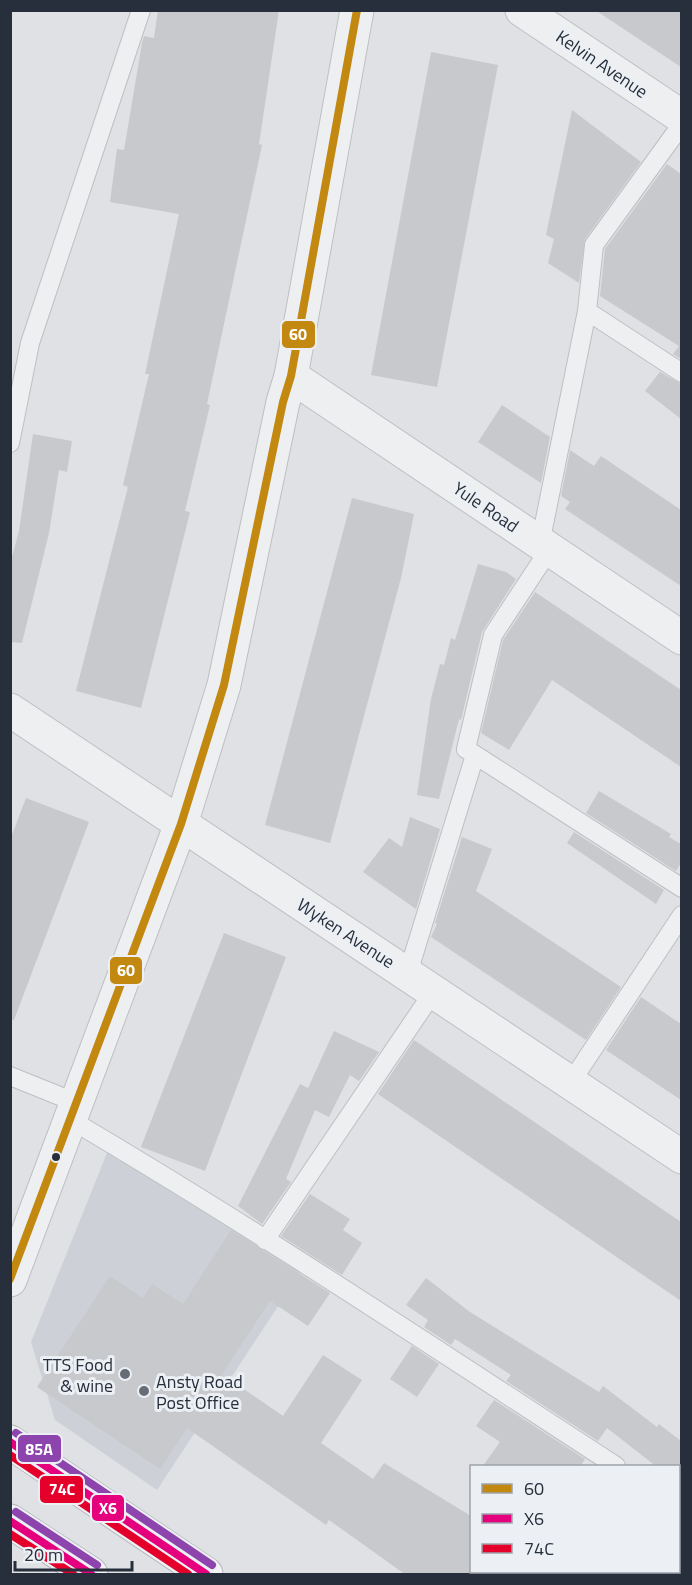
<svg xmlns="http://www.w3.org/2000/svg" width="692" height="1585" font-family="'Titillium Web',sans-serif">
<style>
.built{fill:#cdd1d7}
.building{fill:#c7c9cc}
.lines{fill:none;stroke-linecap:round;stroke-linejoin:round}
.service-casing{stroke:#bdbfc2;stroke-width:20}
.minor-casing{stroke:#bdbfc2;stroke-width:35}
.tertiary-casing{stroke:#bdbfc2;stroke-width:35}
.trunk-casing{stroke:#b1b4b9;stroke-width:35}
.service{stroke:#eeeff1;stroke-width:18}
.minor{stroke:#eeeff1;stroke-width:33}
.tertiary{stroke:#eeeff1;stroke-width:33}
.trunk{stroke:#f3f4f5;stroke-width:33}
.bus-1-casing{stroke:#ecf0f4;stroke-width:12}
.bus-2-casing{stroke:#ecf0f4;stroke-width:12}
.bus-3-casing{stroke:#ecf0f4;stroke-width:12}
.bus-4-casing{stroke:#ecf0f4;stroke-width:12}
.bus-1{stroke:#c3880f;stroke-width:8}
.bus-2{stroke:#e5007d;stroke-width:8}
.bus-3{stroke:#e4002b;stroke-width:8}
.bus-4{stroke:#8e44ad;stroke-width:8}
.bus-dot{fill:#272f3d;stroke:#ecf0f4;stroke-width:2}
.poi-dot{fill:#676d77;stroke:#ecf0f4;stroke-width:2}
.labels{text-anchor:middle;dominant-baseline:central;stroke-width:6;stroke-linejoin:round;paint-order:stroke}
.street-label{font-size:18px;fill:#272f3d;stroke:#ecf0f4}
.poi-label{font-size:18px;fill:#272f3d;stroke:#ecf0f4;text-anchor:end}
.line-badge{stroke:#ecf0f4;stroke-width:2}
.badge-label{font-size:16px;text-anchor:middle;font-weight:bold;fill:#fff}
</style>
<rect width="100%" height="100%" fill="#dfe1e4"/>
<path class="built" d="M109 1148 302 1270 157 1490 55 1420 31 1342Z"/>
<path class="building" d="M158 10H279L259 144 262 145 207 404 210 405 185 511 190 512 141 708 76 691 128 487 123 485 149 374H145L179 214 110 202 117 149 124 150 142 43 144 36 154 38Z
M595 10H681V67Z
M431 52 498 65 437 387 371 375Z
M572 110 641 162 585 239 579 283 548 263 554 239 546 235Z
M667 164 681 174V359L673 354 679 346 600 296 605 249Z
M660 372 681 384V419L645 391Z
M502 405 550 437 541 483 478 442Z
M33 434 72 441 67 472 59 470 49 533 22 643 10 642V564L19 531Z
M570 450 594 466 601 456 681 510V586L565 509 570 502 561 496Z
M352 498 414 514 401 578 330 843 265 825Z
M478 564 506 572 516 579 482 632 461 720 459 719 439 799 417 795 431 699 440 664 444 665 451 638 455 640Z
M535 592 681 690V767L552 680 509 750 481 733 503 640Z
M599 791 671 834 669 837 681 844V863L676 871 586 813Z
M26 798 89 822 14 1020 10 1019V840Z
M410 817 440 829 416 909 363 872 389 838 402 847Z
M574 832 664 890 656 904 567 843Z
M462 837 492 849 476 891 621 987 586 1040 431 937 437 924 435 923Z
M224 933 286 957 205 1171 141 1147Z
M641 997 681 1024V1100L606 1050Z
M334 1031 379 1052 359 1081 350 1075 329 1117 315 1110 286 1179 291 1182 262 1224 238 1206 300 1084 308 1088Z
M414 1040 681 1222V1301L378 1094Z
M310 1194 350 1219 343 1230 362 1243 342 1275 281 1236Z
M231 1230 330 1293 308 1326 270 1301 222 1374 283 1416 323 1355 362 1380 321 1443 373 1479 384 1463 471 1516V1575H406L329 1520 326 1525 187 1428 160 1469 37 1387 110 1276 143 1298 152 1284 183 1304Z
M426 1278 470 1312 599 1392 603 1386 657 1427 659 1424 681 1441V1485L678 1483V1467H657L607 1428 598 1441 506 1381 511 1375 455 1339 451 1345 424 1327 428 1320 406 1305Z
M412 1346 439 1364 417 1397 390 1379Z
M494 1400 585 1459 580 1467H482L500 1442 476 1426Z"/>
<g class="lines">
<g class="service-casing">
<path id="service" d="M587 311 682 373
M10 443 30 343 141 10
M540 544 587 311 594 245 682 124
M549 550 493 635 466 749 682 888
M408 973 475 755
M10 1076 77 1103
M571 1082 682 915
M71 1120C256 1229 436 1349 616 1466
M265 1240 434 991
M678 1508 682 1510"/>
</g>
<g class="minor-casing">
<path id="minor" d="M522 10 682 117
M291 376 682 638
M10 710 682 1157"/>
</g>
<g class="tertiary-casing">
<path id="tertiary" d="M10 1280 181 824 224 685 283 402 291 376 357 10"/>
</g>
<g class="trunk-casing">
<path id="trunk" d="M10 1442 206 1574
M10 1521 91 1574"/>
</g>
<use href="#service" class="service"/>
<use href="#minor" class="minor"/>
<use href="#tertiary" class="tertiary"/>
<use href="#trunk" class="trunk"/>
<g class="bus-1-casing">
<path id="bus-1" d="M10 1279 181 824 224 685 283 402 291 376 357 10"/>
</g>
<g class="bus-2-casing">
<path id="bus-2" d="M10 1442 206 1574
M10 1521 91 1574"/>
</g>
<g class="bus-3-casing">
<path id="bus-3" d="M10 1455 188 1574
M10 1534 73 1574"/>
</g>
<g class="bus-4-casing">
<path id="bus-4" d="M16 1433 212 1565
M16 1512 97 1565"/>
</g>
<use href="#bus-1" class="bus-1"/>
<use href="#bus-2" class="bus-2"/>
<use href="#bus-3" class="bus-3"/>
<use href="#bus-4" class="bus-4"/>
</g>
<circle class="bus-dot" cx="56" cy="1157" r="5"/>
<g class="poi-dot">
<circle cx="125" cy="1374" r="6"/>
<circle cx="144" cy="1391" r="6"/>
</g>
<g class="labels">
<g class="street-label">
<text transform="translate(602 64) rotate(34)">Kelvin Avenue</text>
<text transform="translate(486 507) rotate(34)">Yule Road</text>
<text transform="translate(346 933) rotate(33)">Wyken Avenue</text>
</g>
<g class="poi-label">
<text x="113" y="1364">TTS Food<tspan x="113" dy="21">&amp; wine</tspan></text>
<text x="156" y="1381" text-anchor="start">Ansty Road<tspan x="156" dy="21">Post Office</tspan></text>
</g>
</g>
<g class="line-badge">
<rect x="281" y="320" width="35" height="29" rx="6" fill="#c3880f"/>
<rect x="109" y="956" width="34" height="29" rx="6" fill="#c3880f"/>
<rect x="17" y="1434" width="45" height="29" rx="6" fill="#8e44ad"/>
<rect x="39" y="1475" width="45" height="29" rx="6" fill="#e4002b"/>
<rect x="91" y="1494" width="34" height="28" rx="6" fill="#e5007d"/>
</g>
<g class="badge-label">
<text x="298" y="340">60</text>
<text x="126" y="976">60</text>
<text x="39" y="1455">85A</text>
<text x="62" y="1495">74C</text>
<text x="108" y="1514">X6</text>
</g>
<rect width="692" height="1585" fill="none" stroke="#272f3d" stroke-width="24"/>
<rect x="470" y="1465" width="210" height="108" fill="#ecf0f4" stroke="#9da3ab" stroke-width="1.5"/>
<rect x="482" y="1484" width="30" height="9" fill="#c3880f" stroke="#9da3ab" stroke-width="1.5"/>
<text x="524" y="1495" font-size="18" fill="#272f3d">60</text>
<rect x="482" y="1514" width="30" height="9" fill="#e5007d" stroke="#9da3ab" stroke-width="1.5"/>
<text x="524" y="1525" font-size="18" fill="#272f3d">X6</text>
<rect x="482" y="1544" width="30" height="9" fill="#e4002b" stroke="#9da3ab" stroke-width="1.5"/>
<text x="524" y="1555" font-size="18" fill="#272f3d">74C</text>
<path d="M15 1561v9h117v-9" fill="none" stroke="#272f3d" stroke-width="3"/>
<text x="24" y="1561" font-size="18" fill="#272f3d" stroke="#ecf0f4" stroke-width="4.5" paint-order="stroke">20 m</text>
</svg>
